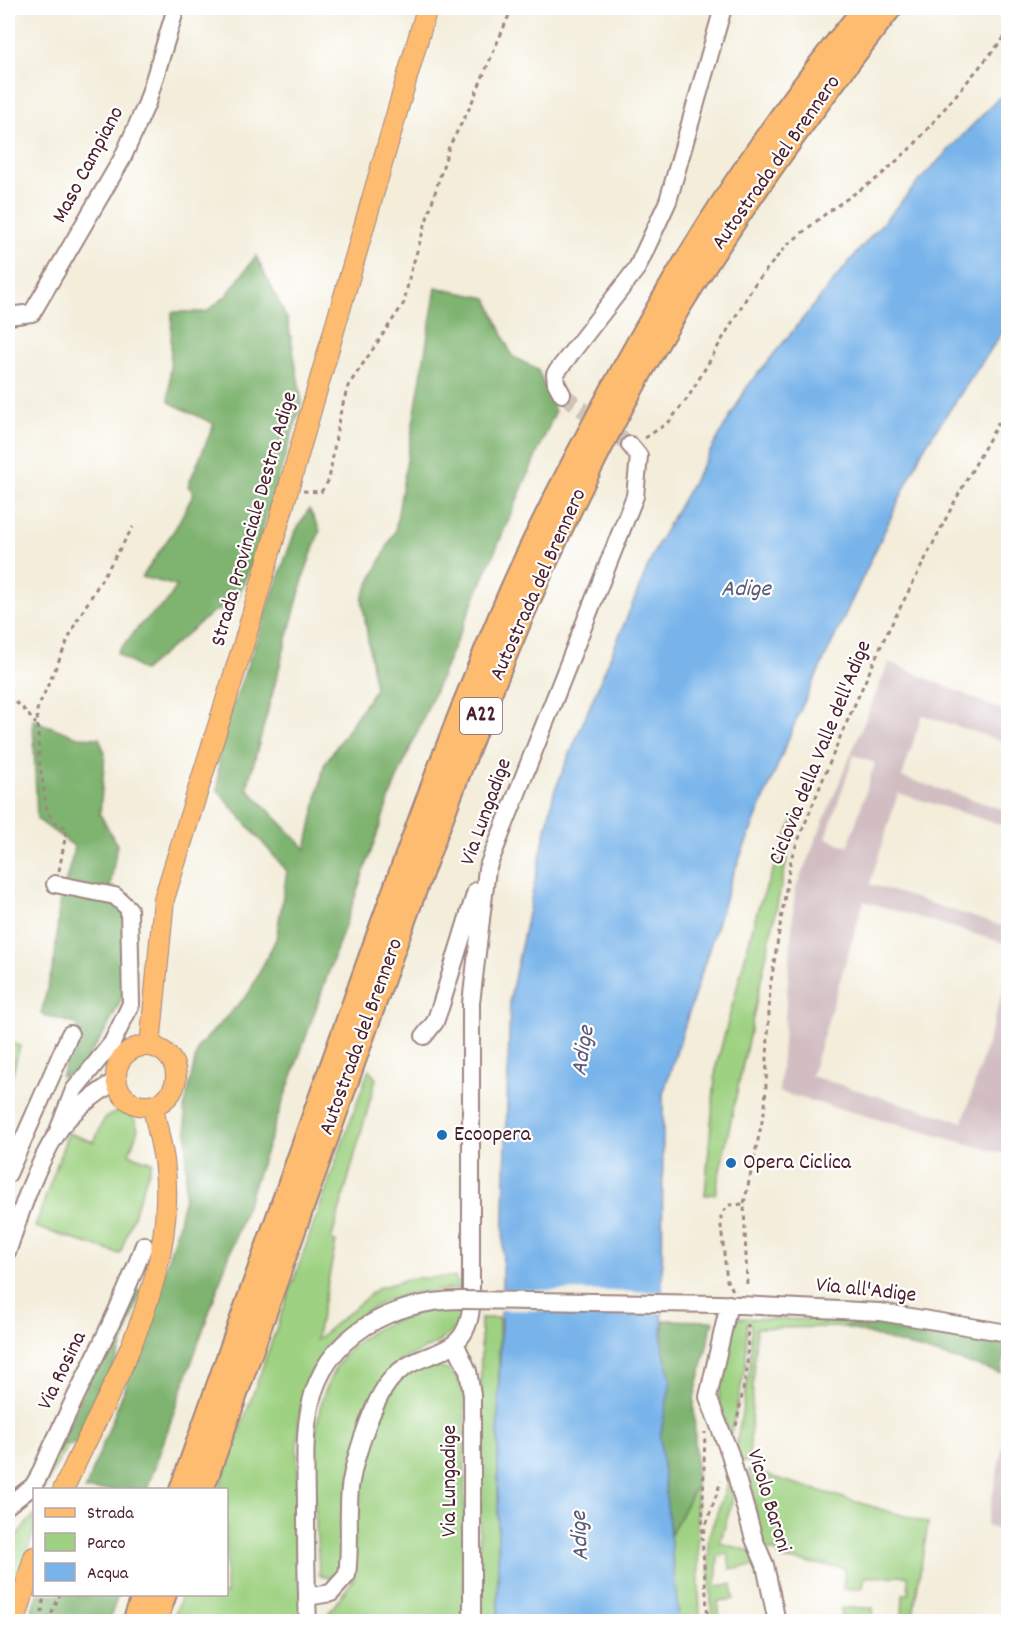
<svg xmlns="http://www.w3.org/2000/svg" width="1016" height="1629" font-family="Dekko,sans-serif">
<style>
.industrial{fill:#d2bec2;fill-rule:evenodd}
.green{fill:#9ed181;stroke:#747856;stroke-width:1.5}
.forest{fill:#7eb36f;stroke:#64694d;stroke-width:1.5}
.water{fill:#78b4ea;stroke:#616a8a;stroke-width:1.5}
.pier{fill:#f3edda}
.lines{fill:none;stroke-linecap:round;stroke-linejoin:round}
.minor-tunnel{stroke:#d1c4b7;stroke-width:16;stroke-dasharray:16 8;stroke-linecap:butt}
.minor-casing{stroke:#9e8682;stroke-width:20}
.major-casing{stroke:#9e8682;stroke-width:22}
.highway-casing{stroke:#9e8682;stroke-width:26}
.path{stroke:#9e8682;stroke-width:3;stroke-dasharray:4.5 4.5;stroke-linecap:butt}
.minor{stroke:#fff;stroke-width:16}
.major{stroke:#fdbc70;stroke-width:20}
.highway{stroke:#fdbc70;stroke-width:22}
.minor-bridge-casing{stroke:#9e8682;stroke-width:20;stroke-linecap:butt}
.minor-bridge{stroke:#fff;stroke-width:16}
.poi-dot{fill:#1f6fb2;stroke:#fff;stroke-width:2}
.labels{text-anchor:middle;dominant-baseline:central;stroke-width:4.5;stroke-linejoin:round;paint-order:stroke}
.shield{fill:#fff;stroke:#80626b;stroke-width:1.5}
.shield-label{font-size:21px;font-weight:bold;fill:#4a1f2b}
.street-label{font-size:22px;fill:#4a1f2b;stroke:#fff}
.poi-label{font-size:22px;fill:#4a1f2b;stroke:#fff;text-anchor:start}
.water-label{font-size:24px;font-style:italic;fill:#5c5b77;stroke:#fff}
</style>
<rect width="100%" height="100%" fill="#fff"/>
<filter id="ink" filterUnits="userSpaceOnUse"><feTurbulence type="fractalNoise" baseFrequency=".0167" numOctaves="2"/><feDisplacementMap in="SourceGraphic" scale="12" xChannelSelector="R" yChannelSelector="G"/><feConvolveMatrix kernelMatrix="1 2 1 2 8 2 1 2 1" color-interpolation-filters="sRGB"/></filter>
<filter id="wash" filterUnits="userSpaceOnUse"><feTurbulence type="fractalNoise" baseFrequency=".008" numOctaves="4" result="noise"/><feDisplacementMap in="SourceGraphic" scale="24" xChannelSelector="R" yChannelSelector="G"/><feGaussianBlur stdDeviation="1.35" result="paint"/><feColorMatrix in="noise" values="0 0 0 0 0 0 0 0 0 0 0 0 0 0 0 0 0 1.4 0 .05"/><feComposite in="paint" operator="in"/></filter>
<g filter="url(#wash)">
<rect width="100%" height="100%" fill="#f3edda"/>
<path class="industrial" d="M889 662 1008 713V743L922 715 902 777 1008 811V827L898 793 870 884 1008 928V944L864 901 811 1076 963 1122 1008 974V1155L779 1092 795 890ZM854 755 875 763 848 847 826 838Z
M1008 1421V1490L1004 1509 1008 1510V1533L986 1526Z"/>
<path class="green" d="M798 808 715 1194 705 1195 716 1067 758 908Z
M8 1042 20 1046 8 1090Z
M369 1069 376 1079 331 1241 336 1242 316 1340 378 1288 412 1278 455 1277 461 1289C442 1290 421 1291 402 1296 358 1308 323 1342 307 1384 299 1404 299 1427 297 1448L303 1621 172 1622 182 1595 226 1594V1490L219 1489Z
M123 1111 134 1118 138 1129 129 1154 152 1162 120 1254 35 1227 68 1133 94 1142C104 1122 99 1116 123 1111Z
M430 1309H466L460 1324 448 1335 437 1343 397 1363 375 1392 342 1569 333 1580 319 1574C316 1498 294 1378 371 1332 389 1321 410 1316 430 1309Z
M481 1318H499L498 1621 479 1622Z
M737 1318 866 1321 844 1327 756 1328 749 1462H740L735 1452 750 1367 751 1324H747L746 1364 730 1438 719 1401 722 1371Z
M425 1366C447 1366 457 1372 465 1393L464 1621 322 1622 353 1580 355 1492 364 1461 389 1395 407 1372Z
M62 1441 67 1446 43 1489 34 1490V1501L8 1521V1511Z
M749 1470 928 1523 912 1621H841V1608H873V1621H902L903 1594H909L908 1576 865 1577 862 1589H843L845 1568 781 1559 776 1551 762 1549Z
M728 1482H730L733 1498 720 1543 750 1551 762 1565 730 1569 728 1553 718 1557 716 1586 732 1584 734 1599 718 1601 720 1621 712 1622 708 1538Z
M696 1485 700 1621H679L669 1538Z
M34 1515V1530L8 1614V1545Z"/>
<path class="forest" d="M256 256 288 321 302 402 252 563 233 608 214 611 143 671 117 653 141 624 166 603 177 586 142 577 175 529 194 493 188 486 214 424 169 402 172 312H206L227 295Z
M436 288 487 298 512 356 538 370 555 412 394 786 147 1489 85 1490 139 1352 178 1226 185 1195 187 1133 184 1109 198 1047 249 993 276 939 287 871 218 791 219 745 294 534 309 509 320 530 305 572 247 788 306 849 324 765 375 689 362 598 395 531Z
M33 720 78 737 99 738 105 753 100 814 117 845 110 888 136 909 130 982 106 1030 81 1069 61 1077 79 1025 41 1014 55 958 59 906 75 847 37 819Z
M129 1288 141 1291 120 1352 75 1444 67 1446 62 1441Z
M664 1320 713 1321 694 1399 696 1485 669 1538 660 1437 671 1381 662 1344Z
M866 1321 1007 1344 1001 1373 844 1327Z
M37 1595V1594L118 1595 109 1621H28Z"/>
<path class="water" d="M1008 88V324L923 449 799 713 732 877 663 1094 662 1344 671 1381 660 1437 679 1621 498 1622V1423L510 998 554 792 657 545 747 387 854 256 920 180Z"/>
<path class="pier" d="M498 1289 665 1292V1313L498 1310Z"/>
</g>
<g filter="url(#ink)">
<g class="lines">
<path class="minor-tunnel" d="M562 394 630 445"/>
<g class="minor-casing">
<path id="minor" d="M8 316 32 313 122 159 147 103 176 8
M562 394 556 383 555 374 637 268 668 201 723 8
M55 884 115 896 129 909 131 1004 112 1043 74 1090 58 1131
M424 1036 435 1022 441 1005 476 891
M8 1174 70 1034
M8 1250C21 1211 35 1167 58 1132 71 1110 96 1095 116 1080
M471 1289V1003L487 869 635 496 639 456 630 445
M719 1304 880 1312 1008 1333
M729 1304 708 1397 730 1454 754 1539 765 1565 777 1622
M456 1345 468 1371 472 1395V1622
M8 1505 33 1486 39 1476C72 1398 115 1325 144 1245
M307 1597 331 1593 347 1575C351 1546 347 1517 350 1488 353 1463 370 1411 384 1389 412 1342 465 1368 471 1308
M308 1622C306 1583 306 1545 306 1507 306 1474 303 1439 310 1406 325 1334 393 1301 461 1300"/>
</g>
<g class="major-casing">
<path id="major" d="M150 1046 164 899 246 636 427 8
M116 1076a30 30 0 1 1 60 0a30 30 0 1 1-60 0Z
M63 1490C110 1387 180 1278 164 1160 161 1142 156 1124 153 1106
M15 1622 34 1557"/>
</g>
<g class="highway-casing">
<path id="highway" d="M181 1490C239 1326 297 1163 355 1000 404 862 453 725 511 591 544 516 583 443 623 370 693 243 772 119 865 8
M202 1490C267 1308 330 1126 395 945 466 748 540 551 643 368 715 241 801 123 890 8
M134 1622 144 1594
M155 1622 165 1594"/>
</g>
<path class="path" d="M645 438 669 422 689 396 754 285 786 246 829 211 879 177 914 145 1008 33
M303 491 321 492 329 480 339 418 348 386 404 303 410 274 449 147 469 109 512 8
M8 697 21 706 36 724
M59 871 67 828 54 821 47 812 39 758 37 710 75 624 133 527
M747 1284 744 1204 765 1108 770 988 791 858 841 735 885 637 955 501 1008 405
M733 1290 727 1281 721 1226V1216L728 1205 744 1204
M736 1426 747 1370 748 1324
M702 1533 705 1432
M41 1622 44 1594
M48 1622 60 1594
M708 1622 702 1537 721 1481"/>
<use href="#minor" class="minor"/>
<use href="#major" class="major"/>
<use href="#highway" class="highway"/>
<g class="minor-bridge-casing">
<path id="minor-bridge" d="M461 1300 718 1304"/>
</g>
<use href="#minor-bridge" class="minor-bridge"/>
</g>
</g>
<g class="poi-dot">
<circle cx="442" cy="1135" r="6"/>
<circle cx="731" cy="1163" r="6"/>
</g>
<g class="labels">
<rect class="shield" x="460" y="698" width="42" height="36" rx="4.5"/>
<g class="shield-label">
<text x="481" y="716">A22</text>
</g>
<g class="street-label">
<text transform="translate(777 163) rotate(-55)">Autostrada del Brennero</text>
<text transform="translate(89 165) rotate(-62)">Maso Campiano</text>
<text transform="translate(255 519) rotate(-74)">Strada Provinciale Destra Adige</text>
<text transform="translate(539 585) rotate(-66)">Autostrada del Brennero</text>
<text transform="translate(821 753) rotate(-68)">Ciclovia della Valle dell'Adige</text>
<text transform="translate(487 812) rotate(-70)">Via Lungadige</text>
<text transform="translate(362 1037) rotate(-70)">Autostrada del Brennero</text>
<text transform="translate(866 1291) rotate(6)">Via all'Adige</text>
<text transform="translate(63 1371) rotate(-64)">Via Rosina</text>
<text transform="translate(450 1481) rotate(-90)">Via Lungadige</text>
<text transform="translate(768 1501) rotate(73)">Vicolo Baroni</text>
</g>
<g class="poi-label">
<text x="454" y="1135">Ecoopera</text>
<text x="743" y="1163">Opera Ciclica</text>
</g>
<g class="water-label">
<text x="746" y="590">Adige</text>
<text transform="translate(584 1051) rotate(-81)">Adige</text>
<text transform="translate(581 1536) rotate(-93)">Adige</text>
</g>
</g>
<rect width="1016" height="1629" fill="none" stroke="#fff" stroke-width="30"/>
<rect x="33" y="1488" width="195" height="108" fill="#ffffff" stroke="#b7a5aa" stroke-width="1.5"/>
<rect x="45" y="1508" width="30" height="9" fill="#fdbc70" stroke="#b7a5aa" stroke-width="1.5"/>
<text x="87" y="1518" font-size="18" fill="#4a1f2b">Strada</text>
<rect x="45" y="1533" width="30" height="18" fill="#9ed181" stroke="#b7a5aa" stroke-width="1.5"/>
<text x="87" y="1548" font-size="18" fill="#4a1f2b">Parco</text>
<rect x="45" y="1563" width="30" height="18" fill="#78b4ea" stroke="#b7a5aa" stroke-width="1.5"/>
<text x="87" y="1578" font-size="18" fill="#4a1f2b">Acqua</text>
</svg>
